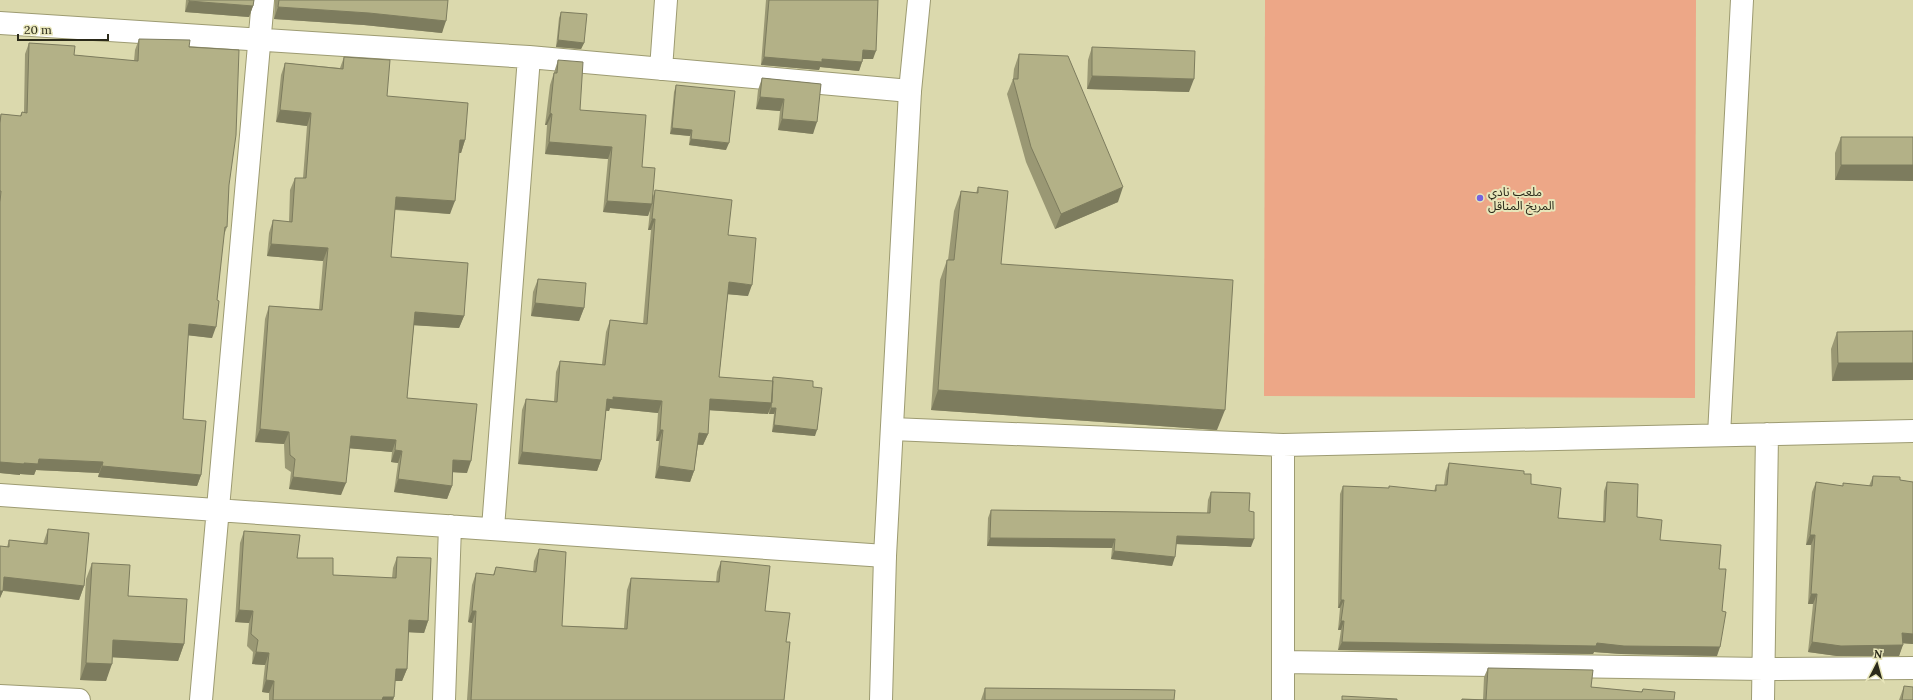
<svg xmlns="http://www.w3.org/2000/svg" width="1913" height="700" font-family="Lora,'Noto Sans Arabic',serif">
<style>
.green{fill:#eda787}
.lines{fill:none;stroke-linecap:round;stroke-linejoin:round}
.street-casing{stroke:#9d9b72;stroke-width:24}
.secondary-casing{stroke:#9d9b72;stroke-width:24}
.street{stroke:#fff;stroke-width:22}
.secondary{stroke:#fff;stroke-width:22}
.wall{fill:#9a9874}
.shaded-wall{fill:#7d7c5e}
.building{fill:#b3b187;stroke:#7d7c5e}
.poi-dot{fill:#7464df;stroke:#e8e6ba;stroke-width:1.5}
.labels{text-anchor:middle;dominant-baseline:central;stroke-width:4;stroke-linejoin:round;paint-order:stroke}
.poi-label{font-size:12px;fill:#2b2a1a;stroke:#e8e6ba;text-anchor:start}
</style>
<rect width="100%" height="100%" fill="#dbd9ad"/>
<path class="green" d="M1265 0H1696L1695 398 1264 396Z"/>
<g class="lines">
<g class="street-casing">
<path id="street" d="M0 23 529 57 910 91
M661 69 666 0
M892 429 1283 445 1913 431
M1719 435 1742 0
M0 495C295 517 590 535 885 556
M493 528 529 57
M1283 662 1764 669 1913 668
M0 696 79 700
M201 700 263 0
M444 700 450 526
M1283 700V445
M1763 700 1767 434"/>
</g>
<g class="secondary-casing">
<path id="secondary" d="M881 700 885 556 910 91 919 0"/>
</g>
<use href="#street" class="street"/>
<use href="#secondary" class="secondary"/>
</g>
<path class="wall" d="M186 0H254L253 6 249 17 185 12Z
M275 0H448L442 33 364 25 274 19Z
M766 0H878L873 59H863L859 71 820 67 819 70 761 65Z
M561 12 584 43 581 49 556 47 559 18Z
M139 39 189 47 229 185 227 227 224 235 212 338 188 335 183 419 201 475 197 486 98 477 99 473 36 470 34 475 20 474V475L0 473V117L1 114 20 116 22 112H24L25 54 29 43 74 55 134 61 135 50Z
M1092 47 1189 92 1087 89 1088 60Z
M1019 54 1118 202 1055 229 1026 162 1007 94 1013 79 1014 69Z
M344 57 387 96 465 140 461 153H459L450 214 395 210 391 257 464 316 459 328 414 325 407 398 467 473 453 472 452 486 447 499 394 492 398 463 391 462 392 452 349 448 341 495 289 489 291 472 285 468 284 444 255 442 265 319 269 306 319 309 323 261 267 256 269 233 273 220 289 222 290 190 295 178H303L307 126 276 122 281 75 285 63 340 68Z
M558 60 580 110 642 167 653 196 655 190 728 235 748 296 728 294 719 377 772 381 773 377 813 387 815 436 772 432 774 414H769V410L768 414 709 410 708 434 703 445H698L694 471 690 482 655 478 659 441H656L658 413 610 408 609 411H606L601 460 597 471 518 464 522 410 526 399 554 401 556 372 560 361 602 364 606 332 610 320 643 324 651 230H648L650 210 648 216 603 212 608 159 545 154 547 125H545L550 85Z
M762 78 821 84 813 134 778 130 780 111 756 109 758 90Z
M676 85 726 150 689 145 690 136 670 134 674 92Z
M1841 137H1913L1835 180V153Z
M978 187 1001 264 1217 430 931 410 940 280 947 260H948L954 211 961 191 976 193Z
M538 279 584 308 579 321 531 316 533 292Z
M1913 331 1832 381 1831 349 1837 332Z
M1449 463 1524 474 1531 484 1558 518 1603 522 1604 491 1607 482 1637 517 1660 540 1719 569 1717 656 1621 654 1594 652 1593 654 1338 650 1341 630H1338L1340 608H1338L1340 494 1343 486 1434 491 1436 485H1444L1446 471Z
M1873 476 1900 480 1913 482V644L1903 643 1899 656H1837L1808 652 1813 604H1808L1811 545H1806L1812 492 1816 482 1843 486V483L1869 486Z
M1211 492 1249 511 1251 547 1176 544 1172 566 1111 559 1112 548 987 546 988 518 991 510 1207 513 1208 500Z
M48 529 84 586 79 600 3 591 0 598V546L7 547 9 540 43 544Z
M244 531 297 558 333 575 392 578 393 568 397 557 428 621 424 633 408 632 407 669 402 681H395L394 697 393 700H269V693L262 692 265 665 252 664 253 652 247 646 249 623 235 622 240 543Z
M539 549 562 626 624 628 627 590 631 578 716 582 717 572 721 561 765 611 786 642 784 700H467L472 623 468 622 472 585 476 573 493 575 496 567 533 572 534 561Z
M92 563 128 596 184 644 178 661 112 657 106 681 80 680 86 579Z
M1488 668 1591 687 1641 692 1643 689 1674 700H1461L1462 699 1483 700 1484 677Z
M1904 686 1913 700H1899Z
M985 688 1174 700H981Z"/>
<path class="shaded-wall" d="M189 1 253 6 249 17 185 12Z
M278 7 369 13 446 21 442 33 364 25 274 19Z
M558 40 584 43 581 49 556 47Z
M863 50 876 51 873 59H860Z
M764 57 822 59 862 62 859 71 820 67 819 70 761 65Z
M1092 76 1194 79 1189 92 1087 89Z
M760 97 784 99 780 111 756 109Z
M280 110 311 113 307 126 276 122Z
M550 113 552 114 547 125H545Z
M782 119 817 122 813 134 778 130Z
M672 128 692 130 690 136 670 134Z
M691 139 729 143 726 150 689 145Z
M460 140H465L461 153 455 152Z
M549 142 612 147 608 159 545 154Z
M1841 165H1913V181L1835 180Z
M1123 187 1118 202 1055 229 1061 214Z
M396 197 455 201 450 214 392 209Z
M607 201 652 204 648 216 603 212Z
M652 219H655L651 230H648Z
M271 244 328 248 323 261 267 256Z
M729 282 752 285 748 296 725 294Z
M535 303 584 308 579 321 531 316Z
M415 312 464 316 459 328 410 325Z
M189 324 216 327 212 338 185 335Z
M1838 363H1913V380L1832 381Z
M938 390 1225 410 1217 430 931 410Z
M613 397 662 401 658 413 610 408 609 411 603 410 607 399Z
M710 399 772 403 768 414 706 410Z
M771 408H776L774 414H769Z
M774 425 817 430 815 436 772 432Z
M260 429 289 432 284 444 255 442Z
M660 430H663L659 441H656Z
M699 433 708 434 703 445 695 444Z
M351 436 396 440 392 452 346 448Z
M395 450 402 451 398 463 391 462Z
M522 452 601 460 597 471 518 464Z
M39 459 103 462 99 473 36 470 34 475 20 474V475L0 473V462L24 463Z
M453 460 471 461 467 473 449 472Z
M102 466 201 475 197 486 98 477Z
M659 466 694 471 690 482 655 478Z
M293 477 346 483 341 495 289 489Z
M398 479 452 486 447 499 394 492Z
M1810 535H1815L1811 545H1806Z
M1177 536 1254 539 1251 547 1174 544Z
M990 538 1115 539 1112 548 987 546Z
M1114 551 1175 557 1172 566 1111 559Z
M4 577 84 586 79 600 0 590Z
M0 591H3L0 598Z
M1811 594H1817L1813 604H1808Z
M1341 600H1344L1340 608H1338Z
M239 610 253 611 249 623 235 622Z
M472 611H476L472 623 468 622Z
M409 620 428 621 424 633 404 632Z
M1341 621H1344L1341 630H1338Z
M1902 633 1913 634V644L1899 643Z
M113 640 184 644 178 661 107 657Z
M1342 642 1597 643 1720 647 1717 656 1621 654 1594 652 1593 654 1338 650Z
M1812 642 1903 645 1899 656H1837L1808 652Z
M256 652 269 653 265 665 252 664Z
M86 663 112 664 106 681 80 680Z
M396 669H407L402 681H391Z
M266 680 274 681 269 693 262 692Z
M383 697H394L393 700H381Z"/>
<path class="building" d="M189 0H254L253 6 189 1Z
M279 0H448L446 21 369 13 278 7Z
M769 0H878L876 51 863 50 862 62 822 59V62L764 57Z
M561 12 587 14 584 43 558 40Z
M139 39 190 40 189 47 239 50 236 135 229 185 227 227H225L217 300 219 301 216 327 189 324 183 419 206 421 201 475 102 466 103 462 39 459 38 464 24 463V464L0 462V202L1 191H0V123L1 114 21 116 22 112 27 113 29 43 75 46 74 55 138 61Z
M1092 47 1195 51 1194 79 1092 76Z
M1019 54 1068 56 1123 187 1061 214 1031 147 1013 79H1018Z
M344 57 390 60 387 96 468 103 465 140H460L455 201 396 197 391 257 468 263 464 316 415 312 407 398 477 404 471 461 453 460 452 486 398 479 402 451 395 450 396 440 351 436 346 483 293 477 295 459 290 455 289 432 260 429 269 306 322 310 328 248 271 244 273 220 292 222 295 178H306L311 113 280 110 285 63 343 69Z
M558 60 583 62 580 110 646 115 642 167 655 168 652 204 607 201 612 147 549 142 552 114 550 113 554 73H557Z
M762 78 821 84 817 122 782 119 784 99 760 97Z
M676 85 735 91 729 143 691 139 692 130 672 128Z
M1841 137H1913V165H1841Z
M978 187 1008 191 1001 264 1233 280 1225 410 938 390 947 260H954L961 191 978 193Z
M655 190 732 200 728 235 756 238 752 285 729 282 719 377 773 381 772 403 710 399 708 434 699 433 694 471 659 466 663 430H660L662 401 613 397V400L607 399 601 460 522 452 526 399 557 402 560 361 605 365 610 320 647 324 655 219H652Z
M538 279 586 283 584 308 535 303Z
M1913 331V363H1838L1837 332Z
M773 377 813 381V387L822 388 817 430 774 425 776 408H771Z
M1449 463 1524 471V474H1531V484L1561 488 1558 518 1605 522 1607 482 1638 484 1637 517 1662 520 1660 540 1721 545 1719 569H1726L1722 611 1726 612 1720 647 1624 646 1597 643 1596 646 1342 642 1344 621H1341L1344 600H1341L1343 486 1389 488V486L1436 491V485H1447Z
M1873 476 1900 477V480L1913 482V634L1902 633 1903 645 1841 646 1812 642 1817 594H1811L1815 535H1810L1816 482 1843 486V483L1872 486Z
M1211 492 1250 493 1249 511 1254 512V539L1177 536 1175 557 1114 551 1115 539 990 538 991 510 1210 513Z
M48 529 89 533 84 586 4 577 3 591H0V594V546L9 547V540L47 544Z
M244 531 300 535 297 558H333V575L396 578 397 557 431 558 428 621 409 620 407 669H396L394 697H383L382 700H273L274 681 266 680 269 653 256 652 258 640 251 634 253 611 239 610Z
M539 549 566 552 562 626 627 629 631 578 719 582 721 561 770 566 765 611 790 613 786 642H790L784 700H471L476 611H472L476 573 494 575 496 567 536 572Z
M92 563 130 565 128 596 187 599 184 644 113 640 112 664 86 663Z
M1488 668 1593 670 1591 687 1642 692 1643 689 1675 692 1674 700H1462V699L1486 700Z
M1904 686 1913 687V700H1902Z
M985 688 1175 690 1174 700H985Z
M1342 696 1397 699V700H1342Z"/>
<circle class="poi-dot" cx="1480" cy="198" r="4"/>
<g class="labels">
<g class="poi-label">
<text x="1488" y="191">ملعب نادي<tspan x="1488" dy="14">المريخ المناقل</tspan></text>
</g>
</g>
<g transform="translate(1877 664) rotate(6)" stroke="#e8e6ba" stroke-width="3" paint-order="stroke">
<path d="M0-3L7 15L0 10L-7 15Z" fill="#2b2a1a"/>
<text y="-6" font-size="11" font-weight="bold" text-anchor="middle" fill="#2b2a1a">N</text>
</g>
<path d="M18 34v6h90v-6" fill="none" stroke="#2b2a1a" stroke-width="2"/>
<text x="24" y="34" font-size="12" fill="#2b2a1a" stroke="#e8e6ba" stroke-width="3" paint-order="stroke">20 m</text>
</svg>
